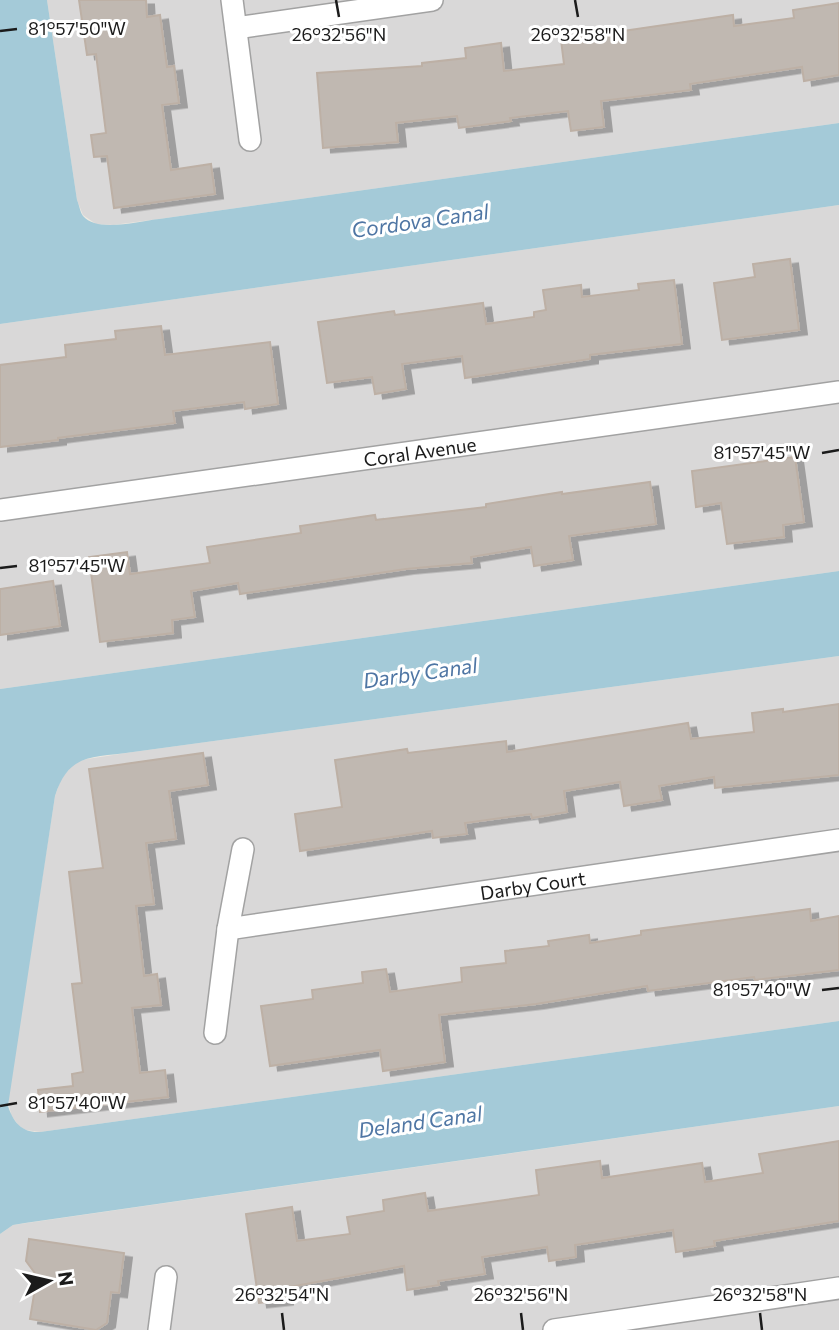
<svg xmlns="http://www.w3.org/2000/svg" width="839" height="1330" font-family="Commissioner,sans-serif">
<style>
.residential{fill:#d9d8d8}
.water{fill:#a4cad8}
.building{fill:#c0b8b1;stroke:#bdb0a5;stroke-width:2;filter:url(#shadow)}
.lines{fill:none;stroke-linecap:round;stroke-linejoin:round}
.street-casing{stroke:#a2a2a2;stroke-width:24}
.street{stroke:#fff;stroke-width:21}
.ticks{fill:none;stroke:#1b1b1b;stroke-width:2.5}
.labels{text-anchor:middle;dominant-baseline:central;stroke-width:6;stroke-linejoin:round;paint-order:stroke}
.street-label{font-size:19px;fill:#1b1b1b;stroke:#fff}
.water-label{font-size:21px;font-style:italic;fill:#4f76a4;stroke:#fff}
.ticks-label{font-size:18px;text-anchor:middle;fill:#1b1b1b;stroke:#fff;stroke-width:6;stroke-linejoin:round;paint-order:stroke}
</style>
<defs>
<filter id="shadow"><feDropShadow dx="8" dy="4.5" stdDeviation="0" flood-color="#0004"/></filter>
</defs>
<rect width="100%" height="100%" fill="#ece9e1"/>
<path class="residential" d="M47 0H839V123L159 219 113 225 96 224 83 215 77 200Z
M839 205V571L0 689V324Z
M839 656V1021L40 1132 26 1130 19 1126 11 1115 8 1098 55 796 61 779 74 763 87 759 133 752Z
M839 1106V1330H0V1234L13 1225Z"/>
<path class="water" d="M0 0H47L77 200C79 204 80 212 83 216 97 233 139 221 159 219L839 123V205L0 324Z
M839 571V656L133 752C93 758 69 752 55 796L8 1106C13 1122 22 1133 40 1132L839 1021V1106L25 1223 13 1225 0 1234V689Z"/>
<path class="building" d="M79 0H146L147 17 160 15 167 67 174 66 179 103 162 105 171 170 211 164 215 194 114 208 107 156 94 157 91 135 106 133 96 54 87 55Z
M839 3V75L804 81 802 67 690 84 691 90 601 101 604 127 571 131 568 111 510 118 511 121 459 128 457 116 396 123 398 142 323 148 317 73 422 66V63L466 58 465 48 501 43 504 71 564 64 561 40 733 15 734 26 794 18 793 10Z
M790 259 799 330 722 340 714 283 755 277 753 264Z
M674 280 682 344 590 355V359L465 378 462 356 402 364 406 389 375 394 372 377 327 383 318 322 394 311 395 315 483 303 486 324 534 317V312L546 310 543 290 581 285 582 297 639 290 638 284Z
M161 326 165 355 270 342 278 404 245 409 244 402 173 411 175 423 58 438V440L0 447V365L66 357 65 345 116 339 115 331Z
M795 457 804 522 783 525 784 537 727 544 721 503 696 507 692 471Z
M650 482 656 524 569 536 573 560 534 566 531 547 471 557 472 563 406 569 240 594 238 583 191 591 195 617 172 620 173 633 100 642 89 557 127 552 130 574 210 563 207 547 301 533 300 526 375 515 376 520 486 507V504L562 492V494Z
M53 581 60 626 0 635V589Z
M839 704V775L715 788 714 777 659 786 662 800 624 806 620 782 564 791 567 812 532 818 531 814 465 823 467 834 433 838 432 831 300 851 295 814 342 807 335 760 407 749 408 753 506 741 507 752 688 723 691 739 754 732 752 713 783 709V712Z
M203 753 208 785 169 791 176 839 146 843 154 904 136 906 144 976 157 974 161 1005 132 1008 140 1073 165 1070 168 1097 40 1112 38 1090 73 1086 72 1074 83 1072 72 984 82 983 69 872 103 868 89 769Z
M810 909 811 921 839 916V970L755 980 754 977 648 991 647 986 536 1004 439 1015 445 1062 383 1071 380 1050 270 1066 261 1006 313 999 312 990 363 983 362 972 386 969 390 992 462 982 461 968 506 963 505 951 549 946 548 941 589 935 590 943 641 935V931Z
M839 1141V1221L714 1241 715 1246 676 1252 673 1230 575 1245 576 1257 549 1261 547 1247 482 1257 485 1274 438 1281 439 1285 407 1290 404 1266 284 1288 285 1300 259 1303 246 1214 292 1207 297 1241 350 1234 347 1217 384 1211 383 1200 425 1193 428 1211 539 1195 536 1170 600 1161 602 1178 702 1163 705 1182 763 1173 759 1154Z
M29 1239 124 1253 119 1293 111 1292 107 1323 96 1330 30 1319 37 1276 26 1261Z"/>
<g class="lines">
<g class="street-casing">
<g id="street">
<path d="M232 0 250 140"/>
<path d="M236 28 432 0"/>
<path id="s1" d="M0 510 839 392"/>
<path id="s2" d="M228 929 839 840"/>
<path d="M215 1033 228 929 243 849"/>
<path d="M159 1330 166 1277"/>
<path d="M554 1330 839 1288"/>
</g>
</g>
<use href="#street" class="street"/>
</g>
<path class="ticks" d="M336 0 339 17M575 0 578 17M0 31 17 29M822 453 839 450M0 568 17 566M822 990 839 988M0 1106 17 1103M282 1313 284 1330M521 1313 523 1330M760 1313 762 1330"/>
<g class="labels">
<g class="street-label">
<text stroke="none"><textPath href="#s1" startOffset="424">Coral Avenue</textPath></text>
<text stroke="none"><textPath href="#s2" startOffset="308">Darby Court</textPath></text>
</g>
<g class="water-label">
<text transform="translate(420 220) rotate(-8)">Cordova Canal</text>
<text transform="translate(420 672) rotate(-8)">Darby Canal</text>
<text transform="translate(420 1121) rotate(-8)">Deland Canal</text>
</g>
</g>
<g class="ticks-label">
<text x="77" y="35">81°57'50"W</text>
<text x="339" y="41">26°32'56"N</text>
<text x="578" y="41">26°32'58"N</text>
<text x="762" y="459">81°57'45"W</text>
<text x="77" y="572">81°57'45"W</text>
<text x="762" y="996">81°57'40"W</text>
<text x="77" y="1109">81°57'40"W</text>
<text x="282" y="1301">26°32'54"N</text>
<text x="521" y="1301">26°32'56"N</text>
<text x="760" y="1301">26°32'58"N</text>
</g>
<g transform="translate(49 1281) rotate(82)" stroke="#ffffff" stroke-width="5" paint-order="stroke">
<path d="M0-5L12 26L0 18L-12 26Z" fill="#1b1b1b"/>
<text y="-10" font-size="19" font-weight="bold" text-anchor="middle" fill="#1b1b1b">N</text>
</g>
</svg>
